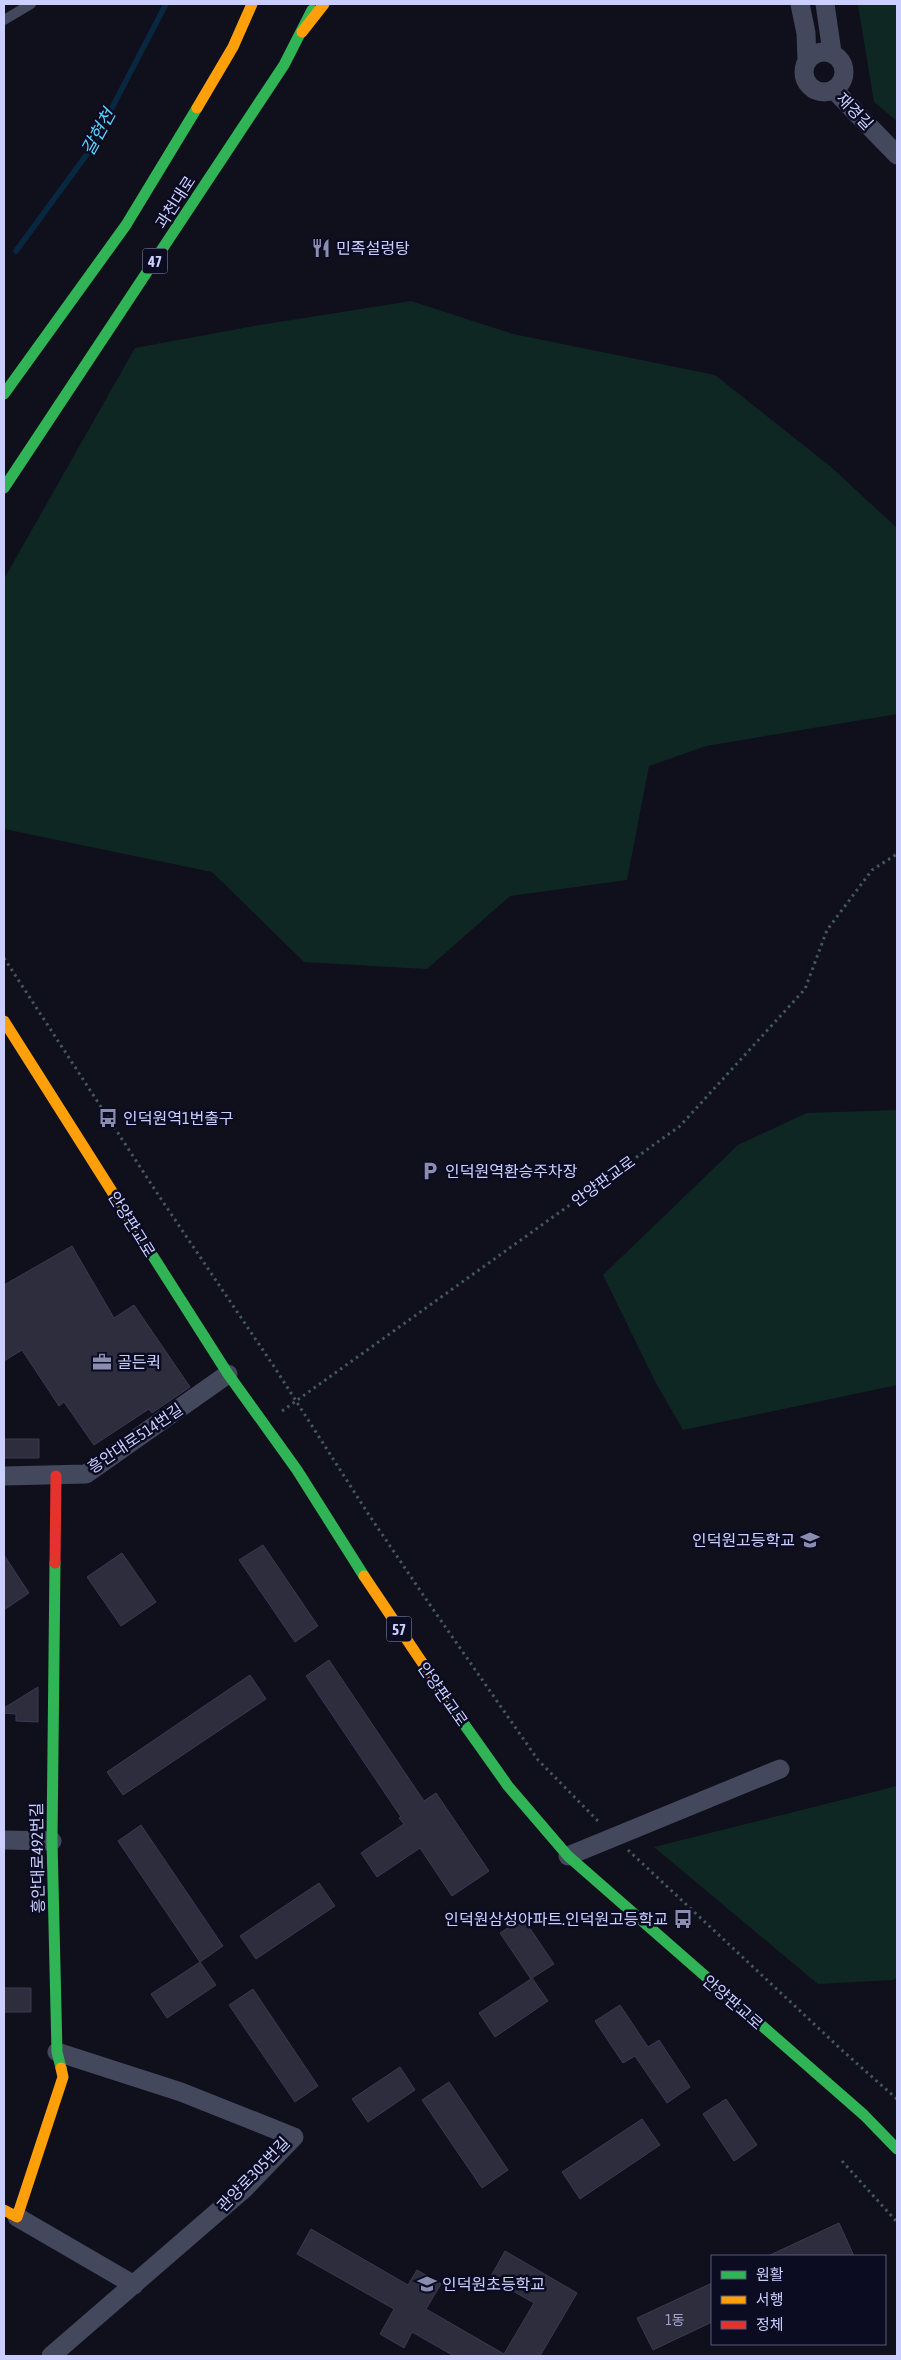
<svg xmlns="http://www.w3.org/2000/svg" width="901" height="2360" font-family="'Asap Condensed','Noto Sans KR',sans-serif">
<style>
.green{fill:#0e2723}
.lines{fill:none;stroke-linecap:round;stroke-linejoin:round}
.stream{stroke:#082740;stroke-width:5.5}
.building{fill:#2d2d3e;stroke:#393a50}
.path{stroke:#42575f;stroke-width:3;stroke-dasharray:2.5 4;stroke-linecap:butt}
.lane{stroke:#44485d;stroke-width:10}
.street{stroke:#44485d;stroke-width:19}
.fast{stroke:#30b455;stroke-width:11}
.slow{stroke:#ff9f0a;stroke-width:11}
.jam{stroke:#e5322d;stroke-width:11}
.labels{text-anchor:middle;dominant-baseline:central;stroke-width:5;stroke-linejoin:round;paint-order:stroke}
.number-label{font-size:14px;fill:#a4a6cf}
.shield{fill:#0b0c21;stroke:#9194bc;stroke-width:1}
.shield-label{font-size:15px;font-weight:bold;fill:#cbcfff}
.street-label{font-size:16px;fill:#cbcfff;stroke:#0b0c21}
.poi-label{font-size:16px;fill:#cbcfff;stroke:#0b0c21;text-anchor:start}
.water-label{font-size:18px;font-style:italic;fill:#59d4ff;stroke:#0b0c21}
</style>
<rect width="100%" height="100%" fill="#10101c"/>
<path class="green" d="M865 4H897V121L874 102 858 5Z
M411 301 513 334 715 375 831 467 897 528V714L706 746 649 766 627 880 510 896 427 969 304 962 212 872 4 829V579L135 348 254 326Z
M897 1110V1385L683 1430 656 1383 603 1275 738 1145 807 1113Z
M897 1786V1978L893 1980 818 1984 654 1847Z"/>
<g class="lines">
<path class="stream" d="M16 251 90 150 166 4"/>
</g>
<path class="building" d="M72 1246 114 1318 134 1305 190 1387 152 1413 149 1409 94 1445 64 1402 59 1406 22 1350 4 1361V1285Z
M4 1439H39V1458H4Z
M263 1545 318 1626 295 1642 239 1560Z
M122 1553 156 1602 121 1626 87 1577Z
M4 1555 29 1593 4 1610Z
M329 1660 424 1801 436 1793 489 1871 452 1896 420 1848 377 1877 361 1853 404 1824 399 1818 401 1817 306 1676Z
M250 1675 266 1699 123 1795 107 1772Z
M38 1687V1722L16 1721V1714L4 1713V1708Z
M141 1825 223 1946 200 1962 118 1841Z
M319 1883 335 1906 256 1959 240 1936Z
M523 1918 554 1964 532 1978 548 2001 495 2037 479 2013 531 1979 500 1933Z
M200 1962 216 1985 167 2018 151 1994Z
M4 1988H31V2012H4Z
M253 1989 318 2086 295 2102 229 2005Z
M620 2005 648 2047 659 2040 690 2087 667 2103 635 2056 623 2063 595 2021Z
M400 2067 415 2090 368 2122 352 2099Z
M449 2082 508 2170 482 2188 422 2100Z
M726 2099 757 2145 734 2161 703 2114Z
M642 2119 660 2145 580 2199 562 2172Z
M839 2223 854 2256H768Z
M311 2229 408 2285 417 2270 441 2284 426 2309 504 2354 534 2303 490 2278 505 2251 577 2293 540 2356H454L412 2332 404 2348 380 2334 394 2309 297 2254Z
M712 2283V2322L653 2350 637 2318Z"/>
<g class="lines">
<path class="path" d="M4 958 159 1196 273 1365 369 1515 428 1602 538 1760 600 1823
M282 1411 680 1126 805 989 827 930 872 870 897 854
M628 1850 844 2052 897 2099
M842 2161 897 2222"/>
<path class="lane" d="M4 20 31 4"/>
<path class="street" d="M800 4 806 33 807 60
M825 4 832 52
M804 72a20 20 0 1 1 40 0a20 20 0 1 1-40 0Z
M834 90 897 155
M4 1476 86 1474 228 1374
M4 1840 52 1841
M568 1856 780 1769
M17 2217 134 2285
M51 2356 245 2188 294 2137 181 2092 57 2052"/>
<path class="fast" d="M4 394 126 225 197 108
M4 488 284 65 312 10
M149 1250 228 1374 297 1470 364 1576
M55 1563 52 1841 57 2052 61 2068
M452 1707 508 1786 568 1856 864 2115 897 2149"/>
<path class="slow" d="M302 32 324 4
M197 108 233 47 252 4
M4 1021 149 1250
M364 1576 452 1707
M4 2210 17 2217 63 2077 61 2068"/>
<path class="jam" d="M55 1563 56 1476"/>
</g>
<defs>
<g id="restaurant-bare" transform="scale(1.5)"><path d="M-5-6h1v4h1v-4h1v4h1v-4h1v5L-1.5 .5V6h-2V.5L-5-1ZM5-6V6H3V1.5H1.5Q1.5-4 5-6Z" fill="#8a8cb0" stroke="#0b0c21" stroke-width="2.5" paint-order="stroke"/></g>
<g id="bus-bare" transform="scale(1.5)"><path d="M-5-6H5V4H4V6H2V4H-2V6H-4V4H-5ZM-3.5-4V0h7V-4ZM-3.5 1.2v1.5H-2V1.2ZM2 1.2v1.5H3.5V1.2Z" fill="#8a8cb0" stroke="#0b0c21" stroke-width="2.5" paint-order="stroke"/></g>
<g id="parking-bare" transform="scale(1.5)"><path d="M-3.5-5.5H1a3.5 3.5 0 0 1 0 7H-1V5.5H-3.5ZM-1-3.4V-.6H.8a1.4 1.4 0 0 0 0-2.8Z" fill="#8a8cb0" stroke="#0b0c21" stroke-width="2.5" paint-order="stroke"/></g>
<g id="office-bare" transform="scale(1.5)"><path d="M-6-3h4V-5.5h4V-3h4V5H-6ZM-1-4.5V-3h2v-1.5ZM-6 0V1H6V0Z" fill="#8a8cb0" stroke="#0b0c21" stroke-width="2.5" paint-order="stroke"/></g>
<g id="school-bare" transform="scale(1.5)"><path d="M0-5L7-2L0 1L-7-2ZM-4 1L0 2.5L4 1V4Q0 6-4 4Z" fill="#8a8cb0" stroke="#0b0c21" stroke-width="2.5" paint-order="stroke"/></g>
</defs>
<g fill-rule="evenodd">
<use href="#restaurant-bare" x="321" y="248"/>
<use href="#bus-bare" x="108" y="1118"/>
<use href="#parking-bare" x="430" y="1171"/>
<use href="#office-bare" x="102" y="1362"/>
<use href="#school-bare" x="810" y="1540"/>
<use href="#bus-bare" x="683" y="1919"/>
<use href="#school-bare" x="427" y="2284"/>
</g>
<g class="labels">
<g class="number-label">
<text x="675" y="2320">1동</text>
</g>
<g class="shield">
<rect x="142.5" y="248.5" width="25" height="25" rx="4"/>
<rect x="386.5" y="1616.5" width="25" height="25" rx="4"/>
</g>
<g class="shield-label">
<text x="155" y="261">47</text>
<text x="399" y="1629">57</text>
</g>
<g class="street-label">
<text transform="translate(855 111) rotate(46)">재경길</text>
<text transform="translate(175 202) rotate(-57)">과천대로</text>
<text transform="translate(603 1181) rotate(-36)">안양판교로</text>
<text transform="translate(132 1224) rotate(58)">안양판교로</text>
<text transform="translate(135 1438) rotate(-34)">흥안대로514번길</text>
<text transform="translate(443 1694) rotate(55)">안양판교로</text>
<text transform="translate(37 1858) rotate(-91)">흥안대로492번길</text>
<text transform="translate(733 2002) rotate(41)">안양판교로</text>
<text transform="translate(253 2174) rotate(-46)">관양로305번길</text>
</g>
<g class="poi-label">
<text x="336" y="248">민족설렁탕</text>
<text x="123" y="1118">인덕원역1번출구</text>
<text x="445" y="1171">인덕원역환승주차장</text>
<text x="117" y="1362">골든퀵</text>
<text x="795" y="1540" text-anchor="end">인덕원고등학교</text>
<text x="668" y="1919" text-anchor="end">인덕원삼성아파트.인덕원고등학교</text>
<text x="442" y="2284">인덕원초등학교</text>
</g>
<g class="water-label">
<text transform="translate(98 132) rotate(-61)">갈현천</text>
</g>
</g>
<rect width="901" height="2360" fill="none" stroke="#cbcfff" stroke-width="10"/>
<rect x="711" y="2255" width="175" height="90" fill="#0b0c21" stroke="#585a7a"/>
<rect x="721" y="2271" width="25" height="8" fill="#30b455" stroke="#585a7a"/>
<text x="756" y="2280" font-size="15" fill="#cbcfff">원활</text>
<rect x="721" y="2296" width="25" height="8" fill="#ff9f0a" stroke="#585a7a"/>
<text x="756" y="2305" font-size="15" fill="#cbcfff">서행</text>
<rect x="721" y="2321" width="25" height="8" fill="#e5322d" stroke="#585a7a"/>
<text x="756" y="2330" font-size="15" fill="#cbcfff">정체</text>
</svg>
